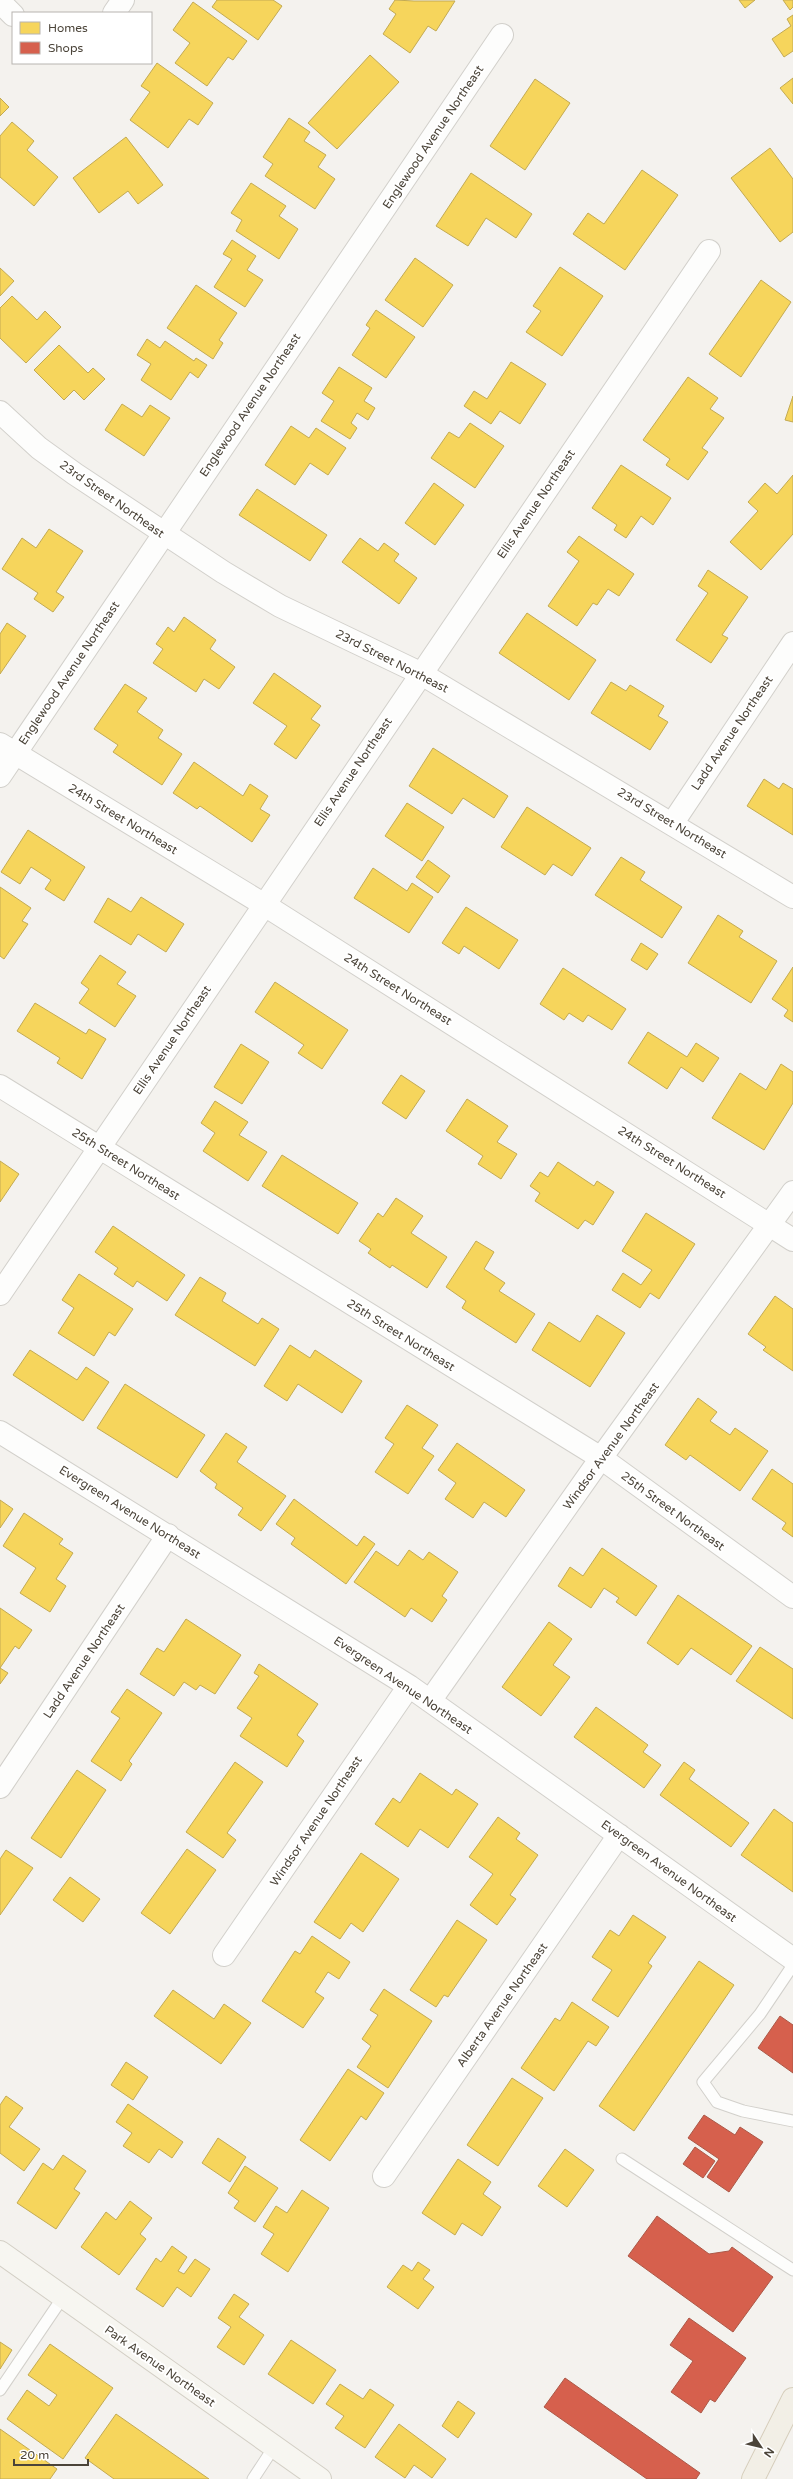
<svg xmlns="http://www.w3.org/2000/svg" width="793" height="2479" font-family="'Varela Round',sans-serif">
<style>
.homes{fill:#f6d55c;stroke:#c3aa52}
.shops{fill:#d6604d;stroke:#ac5847}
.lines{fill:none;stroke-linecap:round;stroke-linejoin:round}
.lane-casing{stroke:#d2d0cb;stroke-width:13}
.street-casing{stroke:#d2d0cb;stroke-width:24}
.secondary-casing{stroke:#d3cfc5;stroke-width:24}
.primary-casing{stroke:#d6cebb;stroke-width:24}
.lane{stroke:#fdfdfc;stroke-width:11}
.street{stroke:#fdfdfc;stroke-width:22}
.secondary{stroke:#f7f6f1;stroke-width:22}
.primary{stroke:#f2efe6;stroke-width:22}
.labels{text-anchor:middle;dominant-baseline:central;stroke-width:4;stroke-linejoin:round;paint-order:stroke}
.street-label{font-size:12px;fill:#4b4439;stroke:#fff}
</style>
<rect width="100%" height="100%" fill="#f4f2ee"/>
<path class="homes" d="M217 0H273L282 6 258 40 212 7Z
M395 0 414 1H455L436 31 428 26 410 53 383 34 396 14 389 9Z
M739 0H755L745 8Z
M783 0H793V7L790 10Z
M193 2 247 41 233 60 228 57 207 86 175 63 190 43 173 30Z
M793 15V51L784 57 772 39 791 26 787 19Z
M370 55 399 82 337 149 308 123Z
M157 63 213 103 198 125 189 119 168 148 130 120 150 92 141 86Z
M793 78V104L780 88Z
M535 79 570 103 525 170 490 146Z
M0 98 9 107 0 116Z
M289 118 310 132 304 141 326 155 318 167 335 179 315 209 265 176 273 164 263 157Z
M12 122 34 141 27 150 58 177 34 206 0 177V136Z
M126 137 163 185 138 204 128 191 99 213 73 178Z
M770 148 793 179V232L780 242 731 178Z
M642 170 678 195 625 270 573 234 588 213 604 224Z
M471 173 532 214 516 238 486 218 468 246 436 226Z
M251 183 286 206 279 216 298 229 279 259 236 231 242 220 231 213Z
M232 240 256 256 247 270 263 280 245 307 214 287 232 259 223 254Z
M415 258 453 285 423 327 385 300Z
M560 267 603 296 562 356 526 332 541 311 533 306Z
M0 268 14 281 0 296Z
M761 280 791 302 741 377 709 354Z
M196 285 237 313 219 340 223 343 213 359 167 328Z
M12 296 37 320 45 311 61 327 26 363 0 338V308Z
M376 310 415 337 386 378 352 355 370 328 366 325Z
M147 339 160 348 165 341 194 361 196 358 207 365 198 378 190 372 171 400 141 380 151 364 137 355Z
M59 345 88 373 93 368 105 379 84 400 74 390 64 400 34 370Z
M511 362 546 384 520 424 500 411 491 424 464 406 474 391 487 399Z
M339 367 372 388 364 401 375 408 368 420 357 413 351 423 357 428 350 439 321 421 334 401 322 393Z
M688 377 718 398 710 409 724 418 702 448 708 452 688 480 666 465 670 459 643 440Z
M793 396V422L785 420Z
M122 404 142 417 150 405 170 418 144 456 105 430Z
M470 423 504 446 475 488 431 458 449 432 459 438Z
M291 426 309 438 316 428 346 448 328 475 310 463 295 485 265 465Z
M621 465 671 498 653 525 641 516 626 538 614 530 617 525 592 508Z
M793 475V534L761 570 730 542 758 511 748 502 765 483 777 494Z
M434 483 464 505 435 545 405 523Z
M257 489 327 535 310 561 239 515Z
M49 529 83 551 56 592 64 597 53 612 34 599 38 593 2 569 22 538 36 548Z
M579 536 634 574 619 596 608 589 597 605 593 603 577 626 548 606 579 561 567 552Z
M360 538 378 551 384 543 399 554 394 561 417 578 399 604 342 562Z
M708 570 748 597 722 635 728 638 711 663 676 640 708 593 698 586Z
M527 613 596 660 569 700 499 653Z
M184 617 216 640 210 649 235 667 219 689 204 679 196 692 153 663 163 649 156 644 168 627 174 632Z
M7 623 26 636 0 674V634Z
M274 673 321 706 311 719 320 725 296 759 274 744 287 726 253 703Z
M611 682 626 691 630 685 664 706 658 716 668 722 650 750 591 713Z
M125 684 147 698 137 712 163 730 158 738 182 754 162 785 113 752 118 745 94 729Z
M433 748 508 796 494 818 463 798 452 814 409 786Z
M194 762 243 796 250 784 268 796 260 809 270 815 252 842 200 806 197 809 173 793Z
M764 779 779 789 783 783 793 789V835L747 806Z
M407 803 444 827 422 861 385 836Z
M527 807 591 848 572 876 553 864 545 875 501 847Z
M28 830 85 867 64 901 45 889 51 880 31 867 20 884 1 872Z
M621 857 645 872 640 880 682 907 662 938 595 895Z
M428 860 450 876 438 893 416 877Z
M373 868 407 891 412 883 433 897 409 933 354 898Z
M0 887 31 908 22 921 28 924 4 959 0 956Z
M141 897 184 924 166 952 138 934 131 945 94 922 108 898 131 912Z
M466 907 518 940 499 969 464 946 459 954 442 943Z
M718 915 743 931 739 937 777 961 751 1003 688 963Z
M641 943 658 954 647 970 631 960Z
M100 955 126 972 117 984 136 996 115 1027 79 1003 89 989 81 983Z
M793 967V1022L784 1016 788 1010 772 999Z
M563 968 626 1009 612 1030 588 1015 583 1022 569 1013 564 1020 540 1004Z
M275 982 348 1030 322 1069 298 1053 304 1045 255 1012Z
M35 1003 86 1034 89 1029 106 1039 82 1079 57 1063 60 1058 17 1031Z
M648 1032 687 1057 696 1043 719 1058 703 1082 681 1067 667 1089 628 1063Z
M241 1044 269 1062 242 1104 214 1087Z
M781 1064 793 1072V1103L764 1150 712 1118 740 1073 766 1090Z
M401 1075 425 1091 406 1119 382 1103Z
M467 1099 508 1126 497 1142 517 1154 501 1179 478 1164 483 1156 446 1131Z
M215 1101 248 1122 239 1135 267 1152 248 1181 203 1151 215 1133 201 1123Z
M282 1155 358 1203 338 1234 262 1186Z
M0 1161 19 1174 0 1202Z
M558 1162 594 1186 597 1181 614 1192 593 1225 585 1220 578 1229 535 1201 540 1193 530 1186 540 1172 548 1177Z
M396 1198 423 1216 411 1233 447 1257 427 1288 392 1265 390 1268 368 1253 371 1249 359 1241 378 1213 383 1217Z
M646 1213 695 1244 659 1299 650 1293 640 1308 612 1290 623 1273 641 1285 652 1270 622 1251Z
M113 1226 185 1275 167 1301 137 1281 133 1287 114 1274 118 1268 95 1252Z
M476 1241 494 1252 484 1269 505 1283 499 1291 535 1314 516 1343 462 1308 466 1301 446 1287Z
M79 1274 133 1309 115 1336 109 1332 94 1356 58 1333 74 1308 62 1300Z
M200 1277 226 1293 222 1301 258 1324 262 1318 279 1329 255 1366 175 1315Z
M775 1296 793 1309V1371L763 1350 766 1347 748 1334Z
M597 1315 625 1333 590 1387 532 1350 549 1322 580 1342Z
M290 1345 310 1358 315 1350 362 1381 342 1413 298 1384 287 1401 264 1386Z
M30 1350 77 1380 86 1367 109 1382 83 1421 13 1375Z
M125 1384 205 1435 177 1478 97 1428Z
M698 1398 717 1412 710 1421 730 1435 735 1428 768 1451 740 1491 690 1455 686 1460 665 1445Z
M407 1405 438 1425 422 1448 434 1456 408 1494 375 1472 394 1444 385 1438Z
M226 1433 247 1447 237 1462 286 1496 261 1531 238 1515 243 1508 215 1488 217 1484 200 1471Z
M457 1443 525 1490 506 1517 484 1502 473 1518 445 1499 456 1483 438 1470Z
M772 1469 793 1484V1537L782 1529 786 1523 752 1499Z
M294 1499 357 1546 364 1536 375 1544 346 1584 291 1544 295 1538 276 1524Z
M0 1500 13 1509 0 1528Z
M24 1513 63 1539 59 1544 73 1553 56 1579 66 1586 50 1612 20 1593 36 1568 3 1546Z
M602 1548 657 1586 636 1616 616 1602 619 1598 604 1588 591 1608 558 1586 570 1567 583 1576Z
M409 1550 423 1560 429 1552 458 1572 442 1596 447 1600 432 1622 411 1608 405 1617 354 1582 376 1551 398 1566Z
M678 1595 752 1646 731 1675 691 1648 678 1665 647 1643Z
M0 1608 32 1630 19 1649 15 1646 0 1668 8 1673 0 1684Z
M186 1619 241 1655 215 1694 200 1685 196 1690 184 1682 174 1696 140 1674 157 1648 164 1652Z
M549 1622 572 1639 553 1665 570 1677 541 1716 502 1687Z
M760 1647 793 1669V1719L736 1681Z
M259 1664 318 1704 297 1735 304 1741 287 1767 240 1736 252 1718 237 1708 259 1676 254 1673Z
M127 1689 162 1713 129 1761 132 1764 121 1781 91 1761 120 1718 111 1712Z
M596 1707 648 1745 643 1752 661 1765 644 1788 574 1737Z
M235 1762 263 1782 227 1833 236 1840 223 1858 186 1832Z
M684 1762 695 1770 689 1779 749 1823 731 1847 660 1795Z
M77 1770 106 1790 61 1858 31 1838Z
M420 1773 452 1795 456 1789 478 1804 448 1848 420 1829 408 1847 375 1824 393 1798 400 1803Z
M774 1809 793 1823V1892L741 1855Z
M498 1817 520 1833 516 1839 538 1855 510 1895 516 1899 497 1925 470 1905 493 1874 469 1857Z
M187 1849 216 1870 170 1934 141 1913Z
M6 1850 33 1868 0 1915V1859Z
M361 1853 399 1879 363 1932 351 1923 340 1939 314 1922Z
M70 1877 100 1899 83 1922 53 1900Z
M633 1915 666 1937 648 1963 652 1966 618 2017 592 2000 612 1970 592 1957 610 1930 619 1936Z
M457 1920 487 1940 448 1997 444 1995 436 2007 410 1990Z
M312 1936 350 1962 339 1979 328 1972 315 1992 324 1998 303 2028 262 2001 295 1951 300 1954Z
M699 1961 734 1985 634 2131 599 2106Z
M384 1989 432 2021 388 2088 357 2067 371 2046 362 2039 378 2015 370 2010Z
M173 1990 214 2019 224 2004 251 2023 221 2064 154 2016Z
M572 2002 609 2027 596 2046 588 2041 554 2091 521 2068 555 2018 560 2021Z
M126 2062 148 2077 133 2100 111 2085Z
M348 2069 384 2093 366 2120 361 2116 330 2161 300 2140Z
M512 2078 543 2098 498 2166 467 2145Z
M6 2096 23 2108 9 2127 40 2149 24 2171 0 2153V2105Z
M128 2104 183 2142 172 2158 159 2149 149 2163 123 2146 132 2133 116 2122Z
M218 2138 246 2157 230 2182 202 2163Z
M565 2149 594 2170 567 2207 538 2186Z
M63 2155 86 2171 74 2189 80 2193 56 2229 17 2203 43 2163 53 2170Z
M458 2159 491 2182 483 2194 501 2207 482 2236 462 2223 455 2235 422 2213Z
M245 2166 278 2188 255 2222 234 2208 239 2201 228 2193Z
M302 2190 329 2208 288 2272 261 2254 274 2234 263 2227 276 2206 287 2213Z
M130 2201 152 2218 140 2234 146 2239 119 2275 81 2247 106 2212 116 2220Z
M172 2246 187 2257 178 2271 184 2274 195 2259 210 2269 191 2297 177 2287 163 2307 136 2289 156 2258 161 2262Z
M418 2262 430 2270 423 2279 434 2287 418 2309 387 2287 403 2265 412 2271Z
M234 2294 249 2304 239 2317 264 2335 244 2365 217 2347 231 2327 218 2318Z
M291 2340 336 2370 313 2404 268 2374Z
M0 2342 12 2350 0 2369Z
M50 2344 113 2388 63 2459 7 2419 27 2390 49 2406 57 2395 28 2375Z
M340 2384 363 2399 370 2389 394 2405 365 2448 335 2428 344 2416 326 2404Z
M458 2401 475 2413 458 2438 442 2426Z
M116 2414 209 2479H114L85 2458Z
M399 2424 446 2459 432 2478 414 2465 405 2478 375 2457Z
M0 2429 57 2469 50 2479H0Z"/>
<path class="shops" d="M780 2016 793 2025V2073L758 2048Z
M704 2115 735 2135 740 2127 763 2142 729 2192 707 2177 719 2159 688 2138Z
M695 2147 715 2161 703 2178 683 2164Z
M657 2216 709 2254 729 2251 732 2247 773 2277 733 2332 628 2256Z
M689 2318 746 2358 715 2402 710 2399 701 2413 671 2392 693 2361 670 2345Z
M565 2378 700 2473 696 2479H647L544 2407Z"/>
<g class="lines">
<g class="lane-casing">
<path id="lane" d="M793 1965 760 2014 703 2082 717 2102 743 2111 793 2121
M622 2159 793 2270
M0 2390 63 2297
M253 2479 274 2447"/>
</g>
<g class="street-casing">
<path id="street" d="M0 2 13 15
M114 13 123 0
M0 412 39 448 75 474 223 572 280 606 420 673 793 897
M0 744 263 904 793 1240
M0 776 502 35
M672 824 793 643
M0 1086 601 1458 793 1597
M0 1294 709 251
M0 1432 409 1686 793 1959
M430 1701 601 1458 793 1192
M0 1787 168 1535
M224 1955 409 1686
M384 2176 619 1835"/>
</g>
<g class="secondary-casing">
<path id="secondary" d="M0 2252 320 2479"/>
</g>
<g class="primary-casing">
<path id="primary" d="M753 2479 793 2399"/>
</g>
<use href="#lane" class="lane"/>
<use href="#street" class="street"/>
<use href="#secondary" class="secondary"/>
<use href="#primary" class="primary"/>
</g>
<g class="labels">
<g class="street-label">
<text transform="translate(433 137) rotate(-56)">Englewood Avenue Northeast</text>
<text transform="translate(250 405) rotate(-56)">Englewood Avenue Northeast</text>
<text transform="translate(112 499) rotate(35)">23rd Street Northeast</text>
<text transform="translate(536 504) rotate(-56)">Ellis Avenue Northeast</text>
<text transform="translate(392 661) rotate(27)">23rd Street Northeast</text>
<text transform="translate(69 673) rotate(-56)">Englewood Avenue Northeast</text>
<text transform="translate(732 733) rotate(-56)">Ladd Avenue Northeast</text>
<text transform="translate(353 772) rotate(-56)">Ellis Avenue Northeast</text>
<text transform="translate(123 819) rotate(31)">24th Street Northeast</text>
<text transform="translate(672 823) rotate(31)">23rd Street Northeast</text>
<text transform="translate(398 989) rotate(32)">24th Street Northeast</text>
<text transform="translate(172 1040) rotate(-56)">Ellis Avenue Northeast</text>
<text transform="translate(672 1162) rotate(32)">24th Street Northeast</text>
<text transform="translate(126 1164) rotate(32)">25th Street Northeast</text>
<text transform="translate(401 1335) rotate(32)">25th Street Northeast</text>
<text transform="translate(611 1446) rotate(-54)">Windsor Avenue Northeast</text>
<text transform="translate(673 1511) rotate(36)">25th Street Northeast</text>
<text transform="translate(130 1512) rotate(32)">Evergreen Avenue Northeast</text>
<text transform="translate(84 1661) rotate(-56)">Ladd Avenue Northeast</text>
<text transform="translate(403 1685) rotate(34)">Evergreen Avenue Northeast</text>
<text transform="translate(316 1821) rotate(-56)">Windsor Avenue Northeast</text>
<text transform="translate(669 1871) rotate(36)">Evergreen Avenue Northeast</text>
<text transform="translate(502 2005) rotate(-55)">Alberta Avenue Northeast</text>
<text transform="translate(160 2366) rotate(35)">Park Avenue Northeast</text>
</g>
</g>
<rect x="12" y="12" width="140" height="52" fill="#ffffff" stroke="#b7b4b0"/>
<rect x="20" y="22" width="20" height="12" fill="#f6d55c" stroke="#b7b4b0"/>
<text x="48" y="32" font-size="12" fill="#4b4439">Homes</text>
<rect x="20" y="42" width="20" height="12" fill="#d6604d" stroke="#b7b4b0"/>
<text x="48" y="52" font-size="12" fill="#4b4439">Shops</text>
<g transform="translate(761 2447) rotate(125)" stroke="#ffffff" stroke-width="3" paint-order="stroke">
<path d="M0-3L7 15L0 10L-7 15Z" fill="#4b4439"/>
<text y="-6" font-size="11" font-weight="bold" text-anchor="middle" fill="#4b4439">N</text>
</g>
<path d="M14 2459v6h74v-6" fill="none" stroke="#4b4439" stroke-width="2"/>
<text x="20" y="2459" font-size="12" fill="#4b4439" stroke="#ffffff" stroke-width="3" paint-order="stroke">20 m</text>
</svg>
